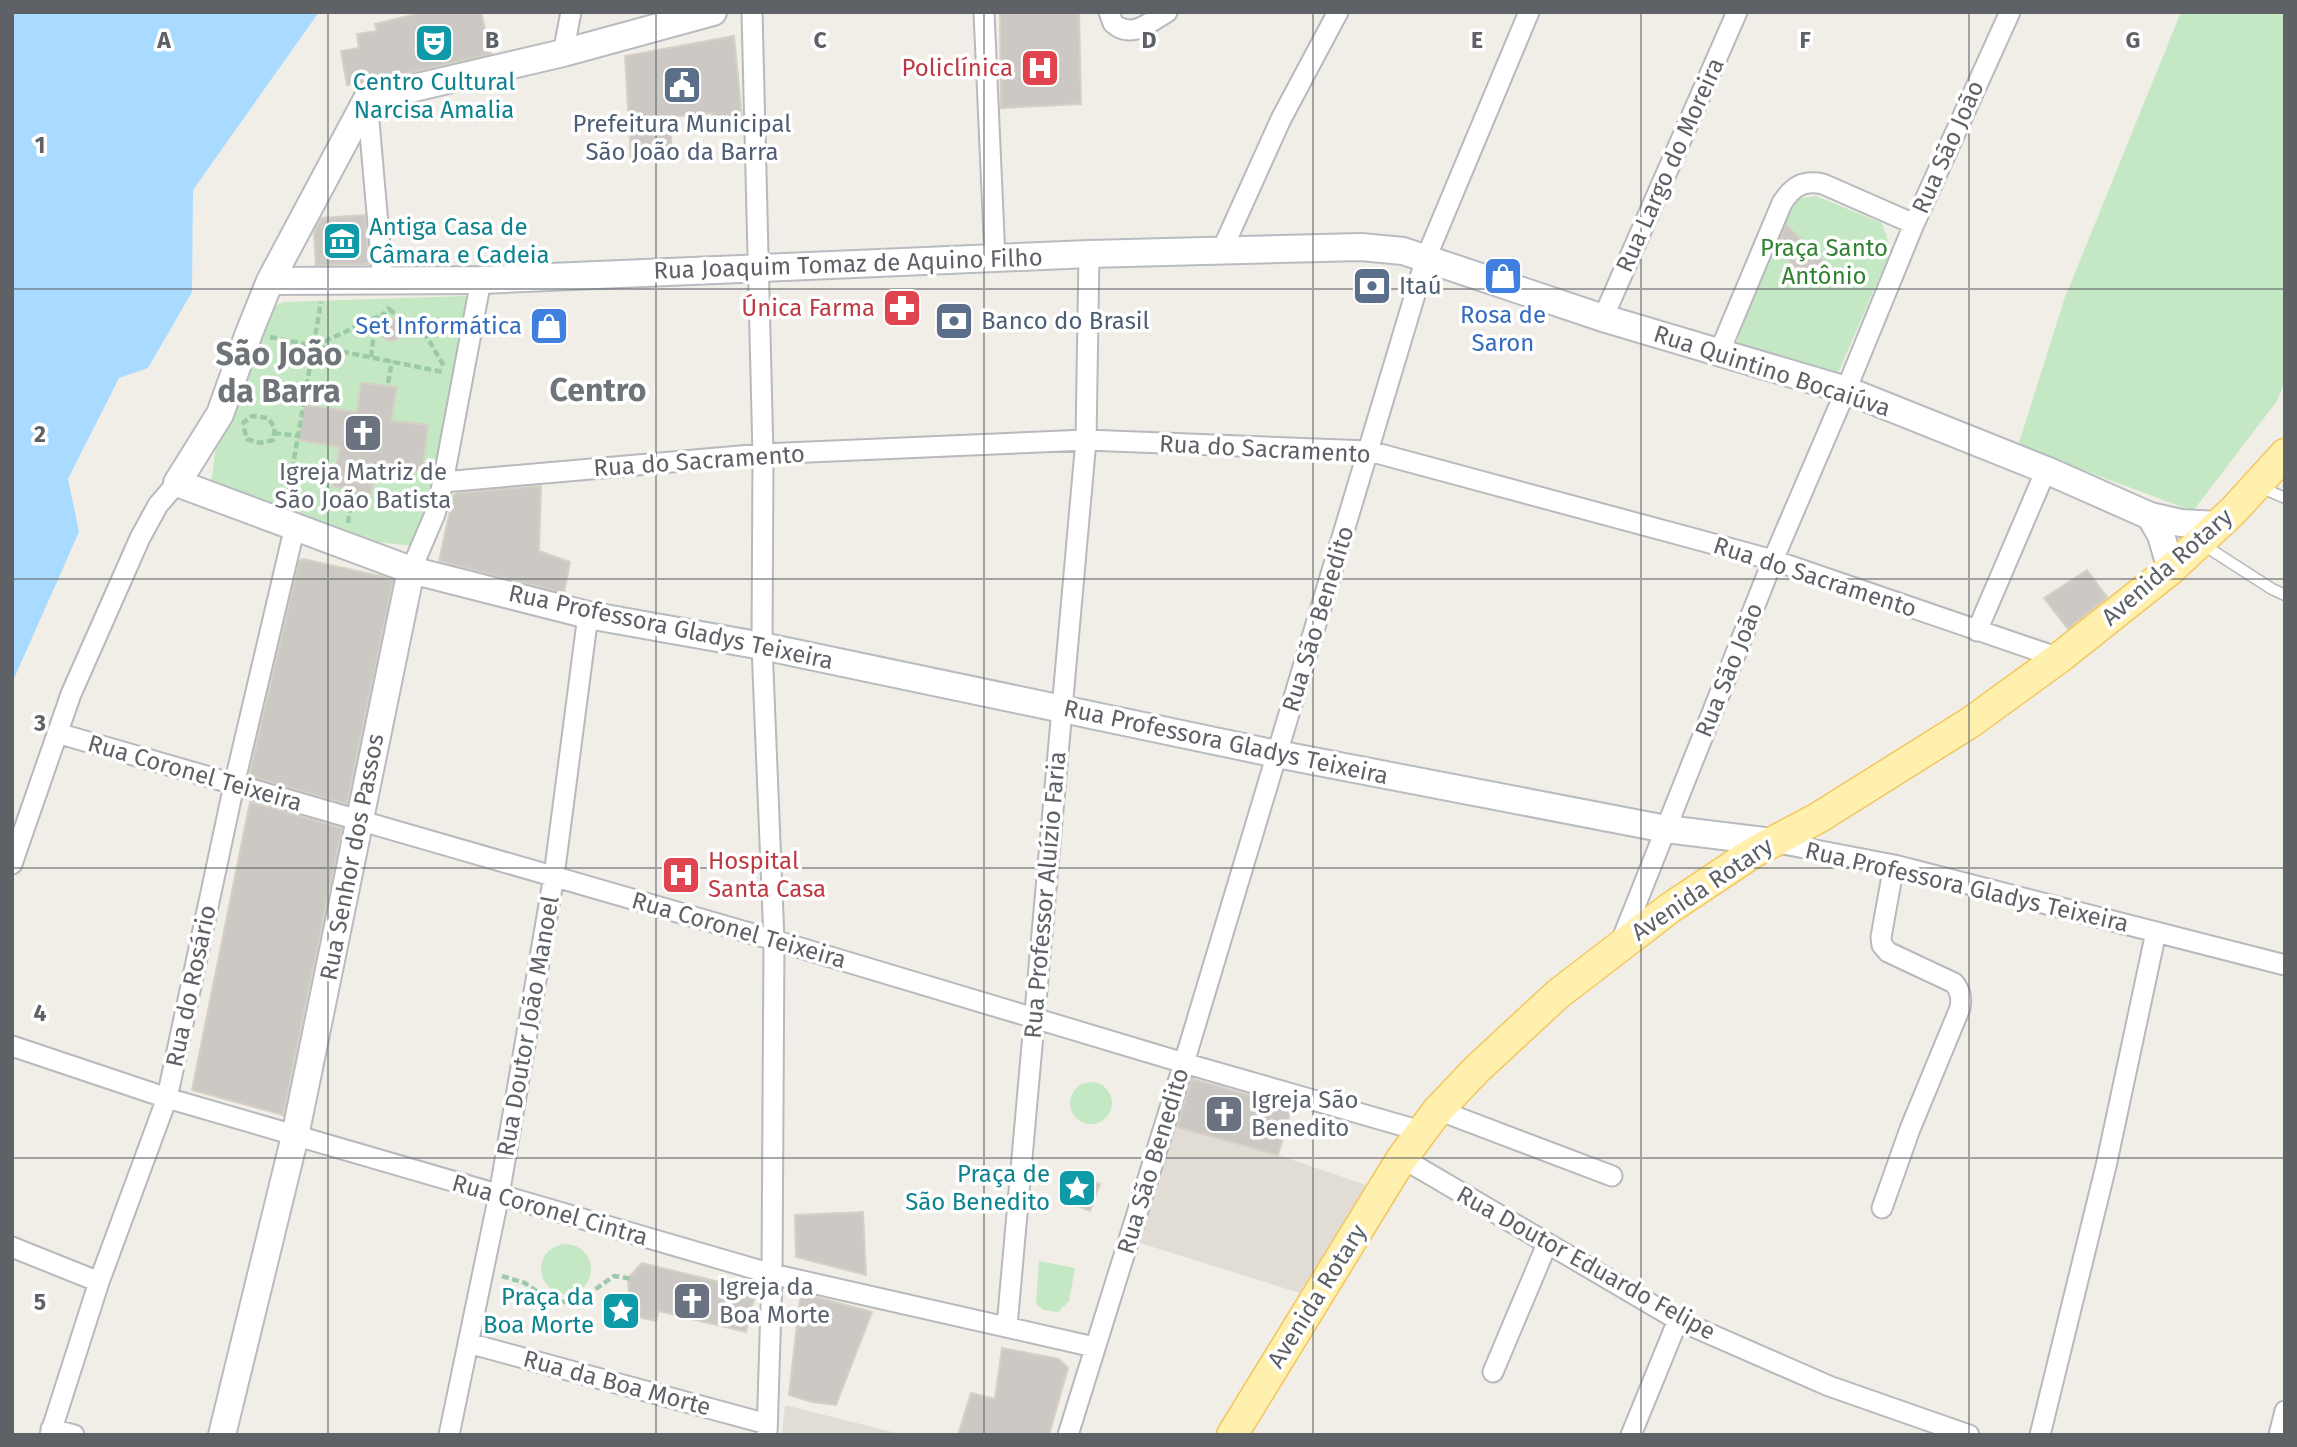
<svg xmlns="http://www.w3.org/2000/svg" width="2297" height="1447" font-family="'Fira Sans',sans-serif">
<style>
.education{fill:#e1ddd5}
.green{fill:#c4e8c3}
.water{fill:#a8dbff}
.building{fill:#ccc9c4;stroke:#d6d0c5;stroke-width:2}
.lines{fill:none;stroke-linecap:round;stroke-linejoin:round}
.lane-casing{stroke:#b7b9bd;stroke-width:13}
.street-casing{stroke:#b7b9bd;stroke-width:23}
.secondary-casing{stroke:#b8bbc0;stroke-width:30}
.primary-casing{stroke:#f4c65c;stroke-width:33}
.path{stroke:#9cc9a8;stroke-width:4.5;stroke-dasharray:7 3.5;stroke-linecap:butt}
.lane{stroke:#fff;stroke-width:10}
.street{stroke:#fff;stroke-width:19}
.secondary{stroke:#fff;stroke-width:26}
.primary{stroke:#fff0ad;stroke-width:30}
.grid{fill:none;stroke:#5e6267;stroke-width:2;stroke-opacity:0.55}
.labels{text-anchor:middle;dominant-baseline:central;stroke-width:7;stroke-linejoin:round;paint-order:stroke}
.health-label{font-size:24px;fill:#be3a42;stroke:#fff;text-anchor:end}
.culture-label{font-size:24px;fill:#0d838f;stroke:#fff;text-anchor:end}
.service-label{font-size:24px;fill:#4e5e75;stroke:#fff;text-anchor:start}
.street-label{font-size:24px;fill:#5e6267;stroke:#fff}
.park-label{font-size:24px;fill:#328234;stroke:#fff}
.shop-label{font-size:24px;fill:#366cbe;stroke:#fff}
.worship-label{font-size:24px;fill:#5b616d;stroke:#fff;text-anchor:start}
.district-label{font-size:32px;font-weight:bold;fill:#6f7479;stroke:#fff}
.grid-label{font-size:23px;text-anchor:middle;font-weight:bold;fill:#5e6267;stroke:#fff;stroke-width:7;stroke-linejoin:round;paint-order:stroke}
</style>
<rect width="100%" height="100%" fill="#f1eee7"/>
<path class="education" d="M1175 1127 1278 1155 1369 1186 1303 1294 1137 1242Z
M785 1405 904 1435H782Z"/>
<path class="green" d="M2181 12H2285V381L2277 401 2193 511 2018 446 2064 300Z
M1816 196 1882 223 1891 250 1836 378 1736 349C1745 298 1767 242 1795 199Z
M466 296 472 305 421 547 378 542 211 484 216 445 268 310 283 302Z
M1070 1103a21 21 0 1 1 42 0a21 21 0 1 1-42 0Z
M541 1269a25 25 0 1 1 50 0a25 25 0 1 1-50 0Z
M1039 1261 1075 1268 1069 1301 1058 1312 1043 1310 1036 1304Z"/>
<path class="water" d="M12 12H319L193 190 192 292 148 368 119 378 68 479 79 532 12 683Z"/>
<path class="building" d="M425 12H481L491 54 387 78 347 85 341 51 359 48 357 34 377 31 375 24Z
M1000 12H1079L1081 104 1001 108Z
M734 36 743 129 713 132 712 113 669 117 673 158 631 159 625 56Z
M365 215 369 264 316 265 314 233 321 218Z
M1786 225 1828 265 1815 278 1803 275 1776 249Z
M380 330a11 11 0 1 1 22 0a11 11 0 1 1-22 0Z
M361 383 397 387 391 421 428 425 422 472 380 465 370 494 332 486 340 447 298 440 305 405 357 412Z
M541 486 539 551 570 562 564 593 439 561 453 496 457 493Z
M303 559 384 577 393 581 347 804 249 776 299 561Z
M2087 570 2107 597 2068 629 2044 598Z
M250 802 342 828 283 1115 192 1090Z
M1192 1079 1292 1107 1278 1155 1177 1127Z
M1084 1179 1100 1184 1090 1211 1075 1205Z
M863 1212 866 1275 796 1257 795 1215Z
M642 1263 756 1291 746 1332 659 1311 656 1321 630 1315 628 1278Z
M808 1295 872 1312 836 1405 812 1402 789 1395 800 1299Z
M1002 1348 1059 1359 1068 1368 1049 1435H958L971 1393 995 1399Z"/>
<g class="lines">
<g class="lane-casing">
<path id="lane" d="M2260 487 2285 498
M2202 544 2272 589 2285 595"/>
</g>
<g class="street-casing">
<path id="street" d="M752 12 763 454 762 646 774 940 772 1274 767 1435
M984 12 995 259
M1109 12 1113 23C1131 40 1150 22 1167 12
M563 53 571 12
M367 99 383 281
M1222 250 1281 119 1338 12
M1603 318 1737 12
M1719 353 1782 203C1793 186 1803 180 1823 184L1914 224
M443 482 763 454 1086 440 1369 451 1773 560 2059 658
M411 570 435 514 443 482 481 280
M1977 631 2046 470
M57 733 774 940 1184 1063 1421 1131
M1773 842 1894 865 2285 965
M12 864 71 694 140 538 158 505 177 483
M1620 944 1773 560 1846 390 1914 224 2010 12
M12 1046 167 1098 772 1274 1094 1347
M1438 1110 1612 1176
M1402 1158 1678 1320 1829 1386 1969 1435
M1882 1208 1910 1129 1960 1008C1962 997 1960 991 1954 983L1888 952 1882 945 1881 937 1894 865
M12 1247 99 1282
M1007 1326 1086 440 1089 254
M468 1343 767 1424
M1493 1372 1547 1244
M51 1429 74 1435
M50 1435 99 1282 167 1098 234 785 295 526
M449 1435 499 1195 554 876 588 615
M1068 1435 1184 1063 1426 258 1529 12
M1631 1435 1678 1320
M2040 1435 2106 1166 2156 932
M2279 1435 2285 1411"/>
</g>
<g class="secondary-casing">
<path id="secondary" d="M713 12 563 53 367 99 270 281 249 333 220 414 177 483 411 570 588 615 762 646 1277 754 1666 829 1772 842
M270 281 481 280 1089 254 1361 247 1403 251 1603 318 1846 390 2046 470 2150 516 2181 523 2217 525
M2150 516 2161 535 2171 569
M222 1435 295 1136 411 570"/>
</g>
<g class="primary-casing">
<path id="primary" d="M1232 1435 1402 1158 1438 1110 1476 1070 1558 994 1670 908 1754 852 1818 818 1971 722 2059 658 2171 569 2233 511 2285 454"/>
</g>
<path class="path" d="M389 309 412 328 425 334 444 366
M270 337 443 372
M315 346 383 314
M371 357 375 324 390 307
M388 383 392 361
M242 424 252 416 268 418 275 428 273 440 260 443 247 439 243 425
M274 433 299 436
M287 500 321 302
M348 523 352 494 417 510
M502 1276 525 1283 547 1299 575 1304 614 1276 633 1279"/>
<use href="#lane" class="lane"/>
<use href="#street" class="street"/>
<use href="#secondary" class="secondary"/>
<use href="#primary" class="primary"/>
</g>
<path class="grid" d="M328 12V1435M656 12V1435M984 12V1435M1313 12V1435M1641 12V1435M1969 12V1435M12 289H2285M12 579H2285M12 868H2285M12 1158H2285"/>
<defs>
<g id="theatre-square" transform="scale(2.0125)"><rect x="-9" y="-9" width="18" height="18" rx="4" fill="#0f9aa8" stroke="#fff"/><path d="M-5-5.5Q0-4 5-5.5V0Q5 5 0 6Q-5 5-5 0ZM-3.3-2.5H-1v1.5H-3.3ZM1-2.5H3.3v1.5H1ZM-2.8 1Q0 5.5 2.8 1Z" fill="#fff"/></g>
<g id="hospital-square" transform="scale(2.0125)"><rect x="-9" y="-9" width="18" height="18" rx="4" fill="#e0444e" stroke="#fff"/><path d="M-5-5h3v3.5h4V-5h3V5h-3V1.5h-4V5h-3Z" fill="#fff"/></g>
<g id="civic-square" transform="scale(2.0125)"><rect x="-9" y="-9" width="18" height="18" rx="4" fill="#5c6f8a" stroke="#fff"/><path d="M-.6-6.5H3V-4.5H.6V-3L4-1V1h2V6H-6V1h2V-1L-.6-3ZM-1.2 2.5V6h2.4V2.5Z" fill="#fff"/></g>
<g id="museum-square" transform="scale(2.0125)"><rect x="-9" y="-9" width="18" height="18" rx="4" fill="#0f9aa8" stroke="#fff"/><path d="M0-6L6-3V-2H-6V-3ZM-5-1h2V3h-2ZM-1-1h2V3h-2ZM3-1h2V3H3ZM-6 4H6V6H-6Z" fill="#fff"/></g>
<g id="shop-square" transform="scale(2.0125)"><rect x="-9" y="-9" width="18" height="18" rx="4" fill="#3f7fe0" stroke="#fff"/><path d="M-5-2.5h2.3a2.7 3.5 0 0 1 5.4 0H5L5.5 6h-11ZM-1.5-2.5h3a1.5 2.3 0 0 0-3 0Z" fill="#fff"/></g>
<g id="bank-square" transform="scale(2.0125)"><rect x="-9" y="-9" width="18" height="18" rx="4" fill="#5c6f8a" stroke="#fff"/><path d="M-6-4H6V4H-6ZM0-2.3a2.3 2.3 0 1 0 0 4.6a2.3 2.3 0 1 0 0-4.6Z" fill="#fff"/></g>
<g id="pharmacy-square" transform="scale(2.0125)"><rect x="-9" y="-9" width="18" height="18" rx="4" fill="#e0444e" stroke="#fff"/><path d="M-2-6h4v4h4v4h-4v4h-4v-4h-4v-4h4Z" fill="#fff"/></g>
<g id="church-square" transform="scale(2.0125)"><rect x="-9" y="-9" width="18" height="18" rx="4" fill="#6b7280" stroke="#fff"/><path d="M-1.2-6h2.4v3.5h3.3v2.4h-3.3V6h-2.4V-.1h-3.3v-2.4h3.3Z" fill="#fff"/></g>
<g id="sight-square" transform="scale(2.0125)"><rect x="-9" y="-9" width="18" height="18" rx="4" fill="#0f9aa8" stroke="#fff"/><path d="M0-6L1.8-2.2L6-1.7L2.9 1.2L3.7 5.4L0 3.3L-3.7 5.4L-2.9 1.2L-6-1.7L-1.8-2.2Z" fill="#fff"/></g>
</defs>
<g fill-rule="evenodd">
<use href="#theatre-square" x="434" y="43"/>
<use href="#hospital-square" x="1040" y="68"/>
<use href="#civic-square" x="682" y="85"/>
<use href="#museum-square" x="342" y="241"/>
<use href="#shop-square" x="1503" y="276"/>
<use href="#bank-square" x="1372" y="286"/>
<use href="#pharmacy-square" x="902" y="308"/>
<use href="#bank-square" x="954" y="321"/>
<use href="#shop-square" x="549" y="326"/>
<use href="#church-square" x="363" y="433"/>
<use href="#hospital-square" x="681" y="875"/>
<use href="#church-square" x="1224" y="1114"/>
<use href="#sight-square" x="1077" y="1188"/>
<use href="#church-square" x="692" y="1301"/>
<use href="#sight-square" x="621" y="1311"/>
</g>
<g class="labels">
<g class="health-label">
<text x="1013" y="68">Policlínica</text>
<text x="875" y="308">Única Farma</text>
<text x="708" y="861" text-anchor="start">Hospital<tspan x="708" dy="28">Santa Casa</tspan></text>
</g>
<g class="culture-label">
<text x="434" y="82" text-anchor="middle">Centro Cultural<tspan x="434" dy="28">Narcisa Amalia</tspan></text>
<text x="369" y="227" text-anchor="start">Antiga Casa de<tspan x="369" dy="28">Câmara e Cadeia</tspan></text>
<text x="1050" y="1174">Praça de<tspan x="1050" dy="28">São Benedito</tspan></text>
<text x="594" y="1297">Praça da<tspan x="594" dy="28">Boa Morte</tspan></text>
</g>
<g class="service-label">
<text x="682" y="124" text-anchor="middle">Prefeitura Municipal<tspan x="682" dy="28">São João da Barra</tspan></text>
<text x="1399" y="286">Itaú</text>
<text x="981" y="321">Banco do Brasil</text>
</g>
<g class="street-label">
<text transform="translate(1948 147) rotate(-66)">Rua São João</text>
<text transform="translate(1670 165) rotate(-66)">Rua Largo do Moreira</text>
<text transform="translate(848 264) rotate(-2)">Rua Joaquim Tomaz de Aquino Filho</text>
<text transform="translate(1772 371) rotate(18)">Rua Quintino Bocaiúva</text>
<text transform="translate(1265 449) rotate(3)">Rua do Sacramento</text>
<text transform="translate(699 461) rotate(-4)">Rua do Sacramento</text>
<text transform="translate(2167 567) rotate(-41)">Avenida Rotary</text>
<text transform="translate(1815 577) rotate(18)">Rua do Sacramento</text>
<text transform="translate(1318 619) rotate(-73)">Rua São Benedito</text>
<text transform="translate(671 627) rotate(12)">Rua Professora Gladys Teixeira</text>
<text transform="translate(1729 670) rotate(-68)">Rua São João</text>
<text transform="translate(1226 742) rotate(12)">Rua Professora Gladys Teixeira</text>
<text transform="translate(195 773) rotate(16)">Rua Coronel Teixeira</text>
<text transform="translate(352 857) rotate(-79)">Rua Senhor dos Passos</text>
<text transform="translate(1967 887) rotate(13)">Rua Professora Gladys Teixeira</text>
<text transform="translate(1702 889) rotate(-34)">Avenida Rotary</text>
<text transform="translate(1045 895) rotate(-85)">Rua Professor Aluízio Faria</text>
<text transform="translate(739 930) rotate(16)">Rua Coronel Teixeira</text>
<text transform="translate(191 986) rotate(-78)">Rua do Rosário</text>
<text transform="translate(528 1026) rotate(-80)">Rua Doutor João Manoel</text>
<text transform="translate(1153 1161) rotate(-73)">Rua São Benedito</text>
<text transform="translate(550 1210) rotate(16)">Rua Coronel Cintra</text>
<text transform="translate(1586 1263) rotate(29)">Rua Doutor Eduardo Felipe</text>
<text transform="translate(1317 1296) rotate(-58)">Avenida Rotary</text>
<text transform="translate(617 1383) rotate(15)">Rua da Boa Morte</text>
</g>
<g class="park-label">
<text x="1824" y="248">Praça Santo<tspan x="1824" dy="28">Antônio</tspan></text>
</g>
<g class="shop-label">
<text x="1503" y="315">Rosa de<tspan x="1503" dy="28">Saron</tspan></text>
<text x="522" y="326" text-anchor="end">Set Informática</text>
</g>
<g class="worship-label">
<text x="363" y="472" text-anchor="middle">Igreja Matriz de<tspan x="363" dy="28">São João Batista</tspan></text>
<text x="1251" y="1100">Igreja São<tspan x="1251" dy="28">Benedito</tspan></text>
<text x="719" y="1287">Igreja da<tspan x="719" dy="28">Boa Morte</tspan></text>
</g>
<g class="district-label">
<text x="279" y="354">São João<tspan x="279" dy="37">da Barra</tspan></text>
<text x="598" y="390">Centro</text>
</g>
</g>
<g class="grid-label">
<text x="164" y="48">A</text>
<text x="492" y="48">B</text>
<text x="820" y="48">C</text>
<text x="1149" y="48">D</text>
<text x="1477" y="48">E</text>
<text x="1805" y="48">F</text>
<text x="2133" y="48">G</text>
<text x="40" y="153">1</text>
<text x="40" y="442">2</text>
<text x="40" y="731">3</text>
<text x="40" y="1021">4</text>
<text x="40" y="1310">5</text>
</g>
<rect width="2297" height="1447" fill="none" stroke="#5e6267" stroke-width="28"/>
</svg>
